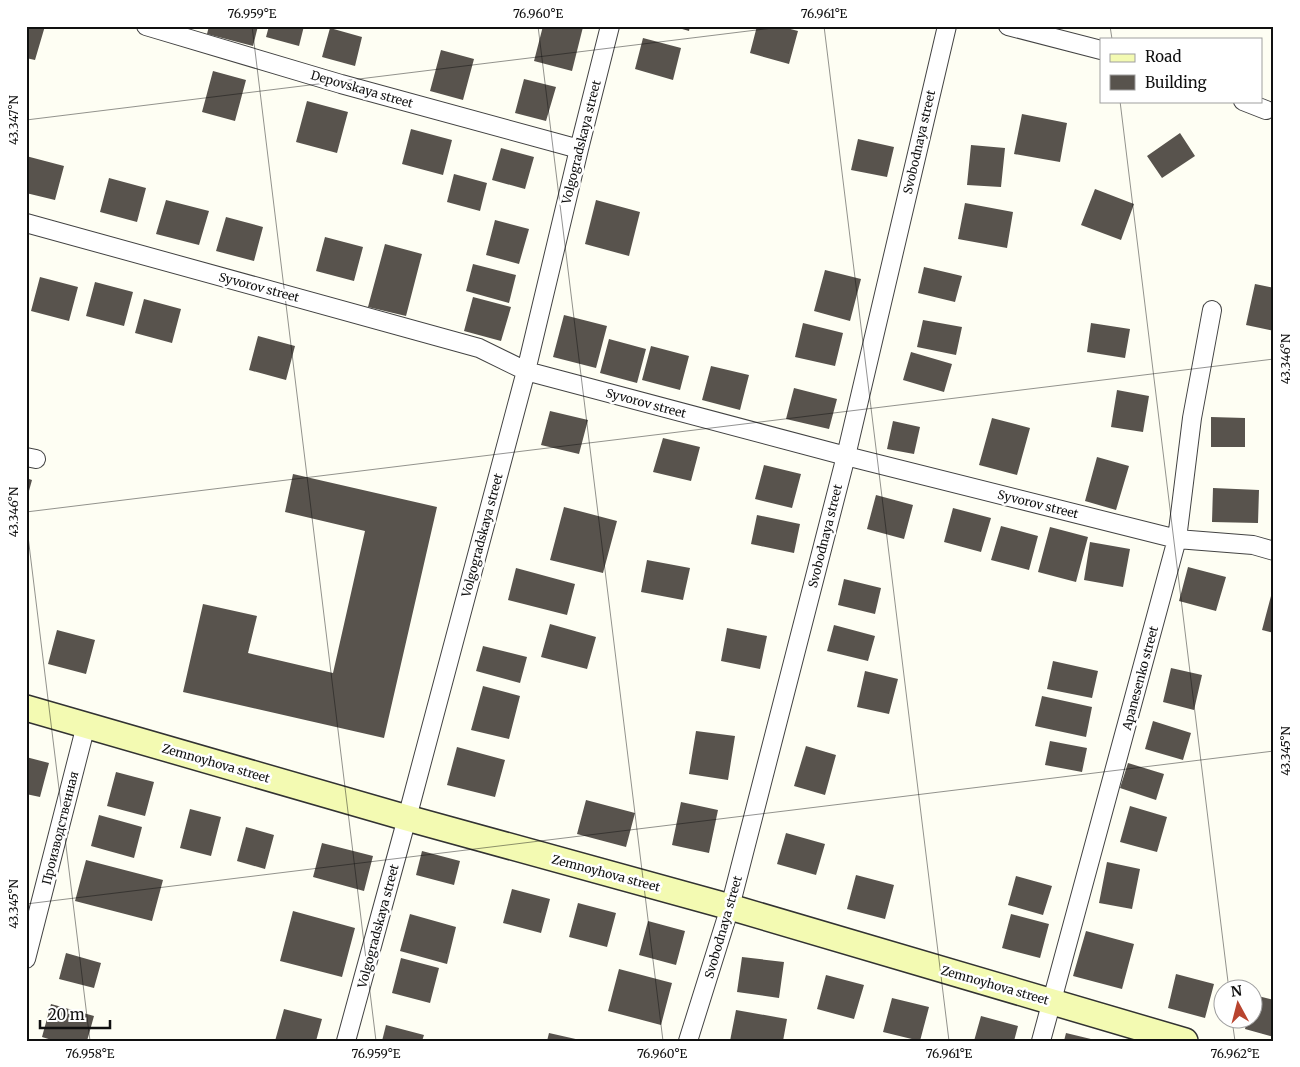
<svg xmlns="http://www.w3.org/2000/svg" width="1300" height="1067" font-family="Merriweather,serif">
<style>
.building{fill:#58534d}
.lines{fill:none;stroke-linecap:round;stroke-linejoin:round}
.street-casing{stroke:#434343;stroke-width:20}
.secondary-casing{stroke:#323232;stroke-width:28}
.street{stroke:#fff;stroke-width:18}
.secondary{stroke:#f3fab2;stroke-width:25}
.ticks{fill:none;stroke:#101010;stroke-width:1;stroke-opacity:0.45}
.labels{text-anchor:middle;dominant-baseline:central;stroke-width:5;stroke-linejoin:round;paint-order:stroke}
.street-label{font-size:12px;fill:#101010;stroke:#fff}
.neatline{fill:none;stroke:#101010;stroke-width:2}
.ticks-label{font-size:12px;text-anchor:middle;fill:#101010}
</style>
<rect width="100%" height="100%" fill="#fefef3"/>
<path class="building" d="M26 26H45L35 60 26 58Z
M209 26H258L253 46 207 34Z
M269 26H304L299 46 266 37Z
M543 26 583 27 572 71 534 61Z
M672 26H690L689 31Z
M757 26H779L798 31 789 64 750 53Z
M330 28 362 37 355 66 322 57Z
M643 38 681 48 673 80 635 69Z
M441 50 474 59 463 100 430 91Z
M213 71 246 80 235 121 202 112Z
M524 79 556 87 546 121 515 113Z
M307 101 348 112 337 153 296 142Z
M1022 114 1067 123 1060 162 1014 154Z
M411 129 452 140 443 175 402 164Z
M1180 133 1195 156 1162 178 1147 156Z
M858 139 894 147 887 177 851 170Z
M971 145 1005 148 1001 187 967 185Z
M501 148 534 157 525 189 492 180Z
M26 156 64 166 55 200 26 193Z
M454 174 487 183 480 211 447 202Z
M109 178 146 188 137 222 100 212Z
M1095 189 1134 204 1121 240 1081 225Z
M166 200 209 211 199 245 156 234Z
M596 200 640 212 629 256 585 244Z
M965 203 1013 212 1007 248 958 239Z
M226 217 263 227 254 261 216 251Z
M495 220 529 229 519 264 486 255Z
M325 237 363 247 354 281 316 271Z
M385 244 422 254 406 316 368 307Z
M473 264 516 275 509 303 466 291Z
M924 267 962 276 955 302 918 293Z
M825 270 861 279 850 321 814 311Z
M40 277 78 287 69 321 31 311Z
M95 282 133 292 124 326 86 316Z
M1255 284 1274 288V331L1246 325Z
M473 297 511 307 501 341 464 331Z
M144 299 181 309 172 343 135 333Z
M564 315 607 326 596 368 553 357Z
M923 320 962 327 956 355 917 347Z
M803 323 843 333 835 366 795 357Z
M1091 323 1130 329 1125 358 1087 352Z
M258 336 295 346 286 380 249 370Z
M609 339 646 349 637 383 600 373Z
M651 346 689 356 680 390 642 380Z
M911 352 952 364 944 392 903 380Z
M711 366 749 375 740 410 702 400Z
M794 388 837 399 829 429 786 419Z
M1117 390 1149 396 1143 432 1111 427Z
M550 411 588 420 579 454 541 445Z
M1211 417 1245 418V447H1211Z
M992 418 1030 428 1017 475 979 465Z
M893 421 920 427 914 454 887 449Z
M663 438 700 447 691 481 653 472Z
M1097 457 1129 466 1116 510 1085 501Z
M764 465 801 474 792 508 755 499Z
M293 474 437 507 384 738 183 692 203 604 257 616 248 653 333 673 365 531 285 512Z
M26 478 32 480 27 498H26Z
M1213 488 1259 490 1258 523 1212 522Z
M876 495 913 505 904 539 867 529Z
M564 507 617 521 603 573 550 560Z
M953 508 991 518 981 552 944 542Z
M757 515 800 524 794 553 751 544Z
M1001 526 1038 536 1029 570 991 560Z
M1050 527 1088 537 1076 582 1038 572Z
M1090 542 1130 549 1123 587 1084 580Z
M647 560 690 568 683 600 641 592Z
M1188 567 1226 577 1216 611 1179 601Z
M516 568 575 584 567 615 508 600Z
M844 579 881 588 875 614 838 605Z
M1271 596 1274 597V633L1262 630Z
M550 624 596 637 587 669 541 657Z
M834 625 875 636 868 661 827 651Z
M727 628 767 636 760 669 721 661Z
M57 630 95 640 86 674 48 664Z
M483 646 527 657 520 683 476 671Z
M1053 661 1098 671 1092 698 1047 689Z
M1171 668 1202 675 1194 710 1163 702Z
M865 671 898 679 889 714 857 707Z
M483 686 520 696 509 739 471 730Z
M1042 696 1092 707 1086 737 1035 726Z
M1153 721 1191 733 1183 760 1145 749Z
M696 731 735 736 728 780 689 774Z
M1050 741 1087 748 1082 772 1045 765Z
M806 746 836 755 825 795 794 786Z
M457 747 505 760 495 797 447 785Z
M26 757 49 763 40 797 26 794Z
M1128 763 1164 774 1156 800 1120 788Z
M116 772 154 782 145 816 107 806Z
M586 800 635 813 626 847 577 834Z
M681 802 718 810 709 853 672 845Z
M1130 806 1167 817 1157 852 1120 842Z
M190 809 221 817 211 856 180 848Z
M99 815 142 827 134 858 91 846Z
M246 827 274 835 265 869 237 861Z
M786 833 825 844 816 875 777 864Z
M322 843 373 856 364 891 313 877Z
M422 851 460 861 454 885 416 875Z
M86 860 163 880 152 921 75 901Z
M1107 862 1140 869 1132 909 1099 903Z
M856 875 894 885 885 919 847 909Z
M1016 876 1052 886 1043 915 1008 905Z
M512 889 550 899 541 933 503 923Z
M578 903 616 913 607 947 569 937Z
M293 911 355 928 342 977 280 961Z
M410 914 456 927 447 964 400 951Z
M1011 914 1049 924 1040 958 1002 948Z
M648 921 685 931 676 965 639 955Z
M1086 931 1134 944 1122 989 1073 976Z
M66 953 101 963 94 988 59 979Z
M742 957 784 962 779 998 737 992Z
M401 958 439 968 430 1003 392 993Z
M619 969 672 983 661 1025 608 1011Z
M1176 974 1214 984 1205 1018 1168 1008Z
M826 975 864 985 854 1019 817 1009Z
M1254 995 1274 1000V1037L1245 1029 1247 1020H1252Z
M892 998 929 1007 920 1041 883 1032Z
M51 1004 94 1016 87 1041H55L42 1037Z
M284 1009 322 1019 316 1041H275Z
M736 1010 787 1019 783 1041H730Z
M981 1016 1018 1026 1014 1041H974Z
M386 1025 424 1035 422 1041H382Z
M549 1033 580 1040V1041H547Z
M1066 1033 1095 1040V1041H1064Z"/>
<g class="lines">
<g class="street-casing">
<path id="street" d="M146 26 341 84 579 149
M1008 26 1101 50
M1243 101 1266 110
M26 223 479 348 526 371 846 456 1177 539 1253 545 1274 551
M26 457 36 459
M26 959 86 725
M346 1041 407 818 526 371 579 149 610 26
M688 1041 730 907 846 456 947 26
M1041 1041 1177 539 1192 418 1212 310"/>
</g>
<g class="secondary-casing">
<path id="secondary" d="M26 708 407 818 730 907 1185 1041"/>
</g>
<use href="#street" class="street"/>
<use href="#secondary" class="secondary"/>
</g>
<path class="ticks" d="M252 26 376 1041M538 26 663 1041M824 26 949 1041M1110 26 1112 39M1120 101 1229 990M26 120 789 26M26 512 1274 359M26 520 90 1041M26 904 1274 751M1232 1020 1235 1041"/>
<g class="labels">
<g class="street-label">
<text transform="translate(362 89) rotate(16)">Depovskaya street</text>
<text transform="translate(581 142) rotate(-76)">Volgogradskaya street</text>
<text transform="translate(919 142) rotate(-77)">Svobodnaya street</text>
<text transform="translate(259 287) rotate(15)">Syvorov street</text>
<text transform="translate(646 403) rotate(15)">Syvorov street</text>
<text transform="translate(1038 504) rotate(14)">Syvorov street</text>
<text transform="translate(482 535) rotate(-75)">Volgogradskaya street</text>
<text transform="translate(825 536) rotate(-76)">Svobodnaya street</text>
<text transform="translate(1140 678) rotate(-75)">Apanesenko street</text>
<text transform="translate(216 763) rotate(16)">Zemnoyhova street</text>
<text transform="translate(60 828) rotate(-76)">Производственная</text>
<text transform="translate(606 873) rotate(15)">Zemnoyhova street</text>
<text transform="translate(378 926) rotate(-75)">Volgogradskaya street</text>
<text transform="translate(723 927) rotate(-74)">Svobodnaya street</text>
<text transform="translate(995 985) rotate(16)">Zemnoyhova street</text>
</g>
</g>
<rect width="1300" height="1067" fill="none" stroke="#ffffff" stroke-width="55"/>
<rect x="1100" y="38" width="162" height="65" fill="#ffffff" stroke="#9f9f9f"/>
<rect x="1110" y="54" width="25" height="8" fill="#f3fab2" stroke="#9f9f9f"/>
<text x="1145" y="62" font-size="15" fill="#101010">Road</text>
<rect x="1110" y="75" width="25" height="15" fill="#58534d" stroke="#9f9f9f"/>
<text x="1145" y="88" font-size="15" fill="#101010">Building</text>
<g transform="translate(1238 1004) rotate(353)"><circle r="24" fill="#ffffff" stroke="#9f9f9f"/>
<path d="M0-4L9 19L0 12L-9 19Z" fill="#b8442f"/>
<text y="-8" font-size="14" font-weight="bold" text-anchor="middle" fill="#101010">N</text>
</g>
<path d="M40 1020v8h70v-8" fill="none" stroke="#101010" stroke-width="2.5"/>
<text x="48" y="1020" font-size="15" fill="#101010" stroke="#ffffff" stroke-width="4" paint-order="stroke">20 m</text>
<rect x="28" y="28" width="1244" height="1012" class="neatline"/>
<g class="ticks-label">
<text x="252" y="18">76.959°E</text>
<text x="538" y="18">76.960°E</text>
<text x="824" y="18">76.961°E</text>
<text transform="translate(14 120) rotate(-90)" y="4">43.347°N</text>
<text transform="translate(1286 359) rotate(-90)" y="4">43.346°N</text>
<text transform="translate(14 512) rotate(-90)" y="4">43.346°N</text>
<text transform="translate(1286 751) rotate(-90)" y="4">43.345°N</text>
<text transform="translate(14 904) rotate(-90)" y="4">43.345°N</text>
<text x="90" y="1058">76.958°E</text>
<text x="376" y="1058">76.959°E</text>
<text x="662" y="1058">76.960°E</text>
<text x="949" y="1058">76.961°E</text>
<text x="1235" y="1058">76.962°E</text>
</g>
</svg>
